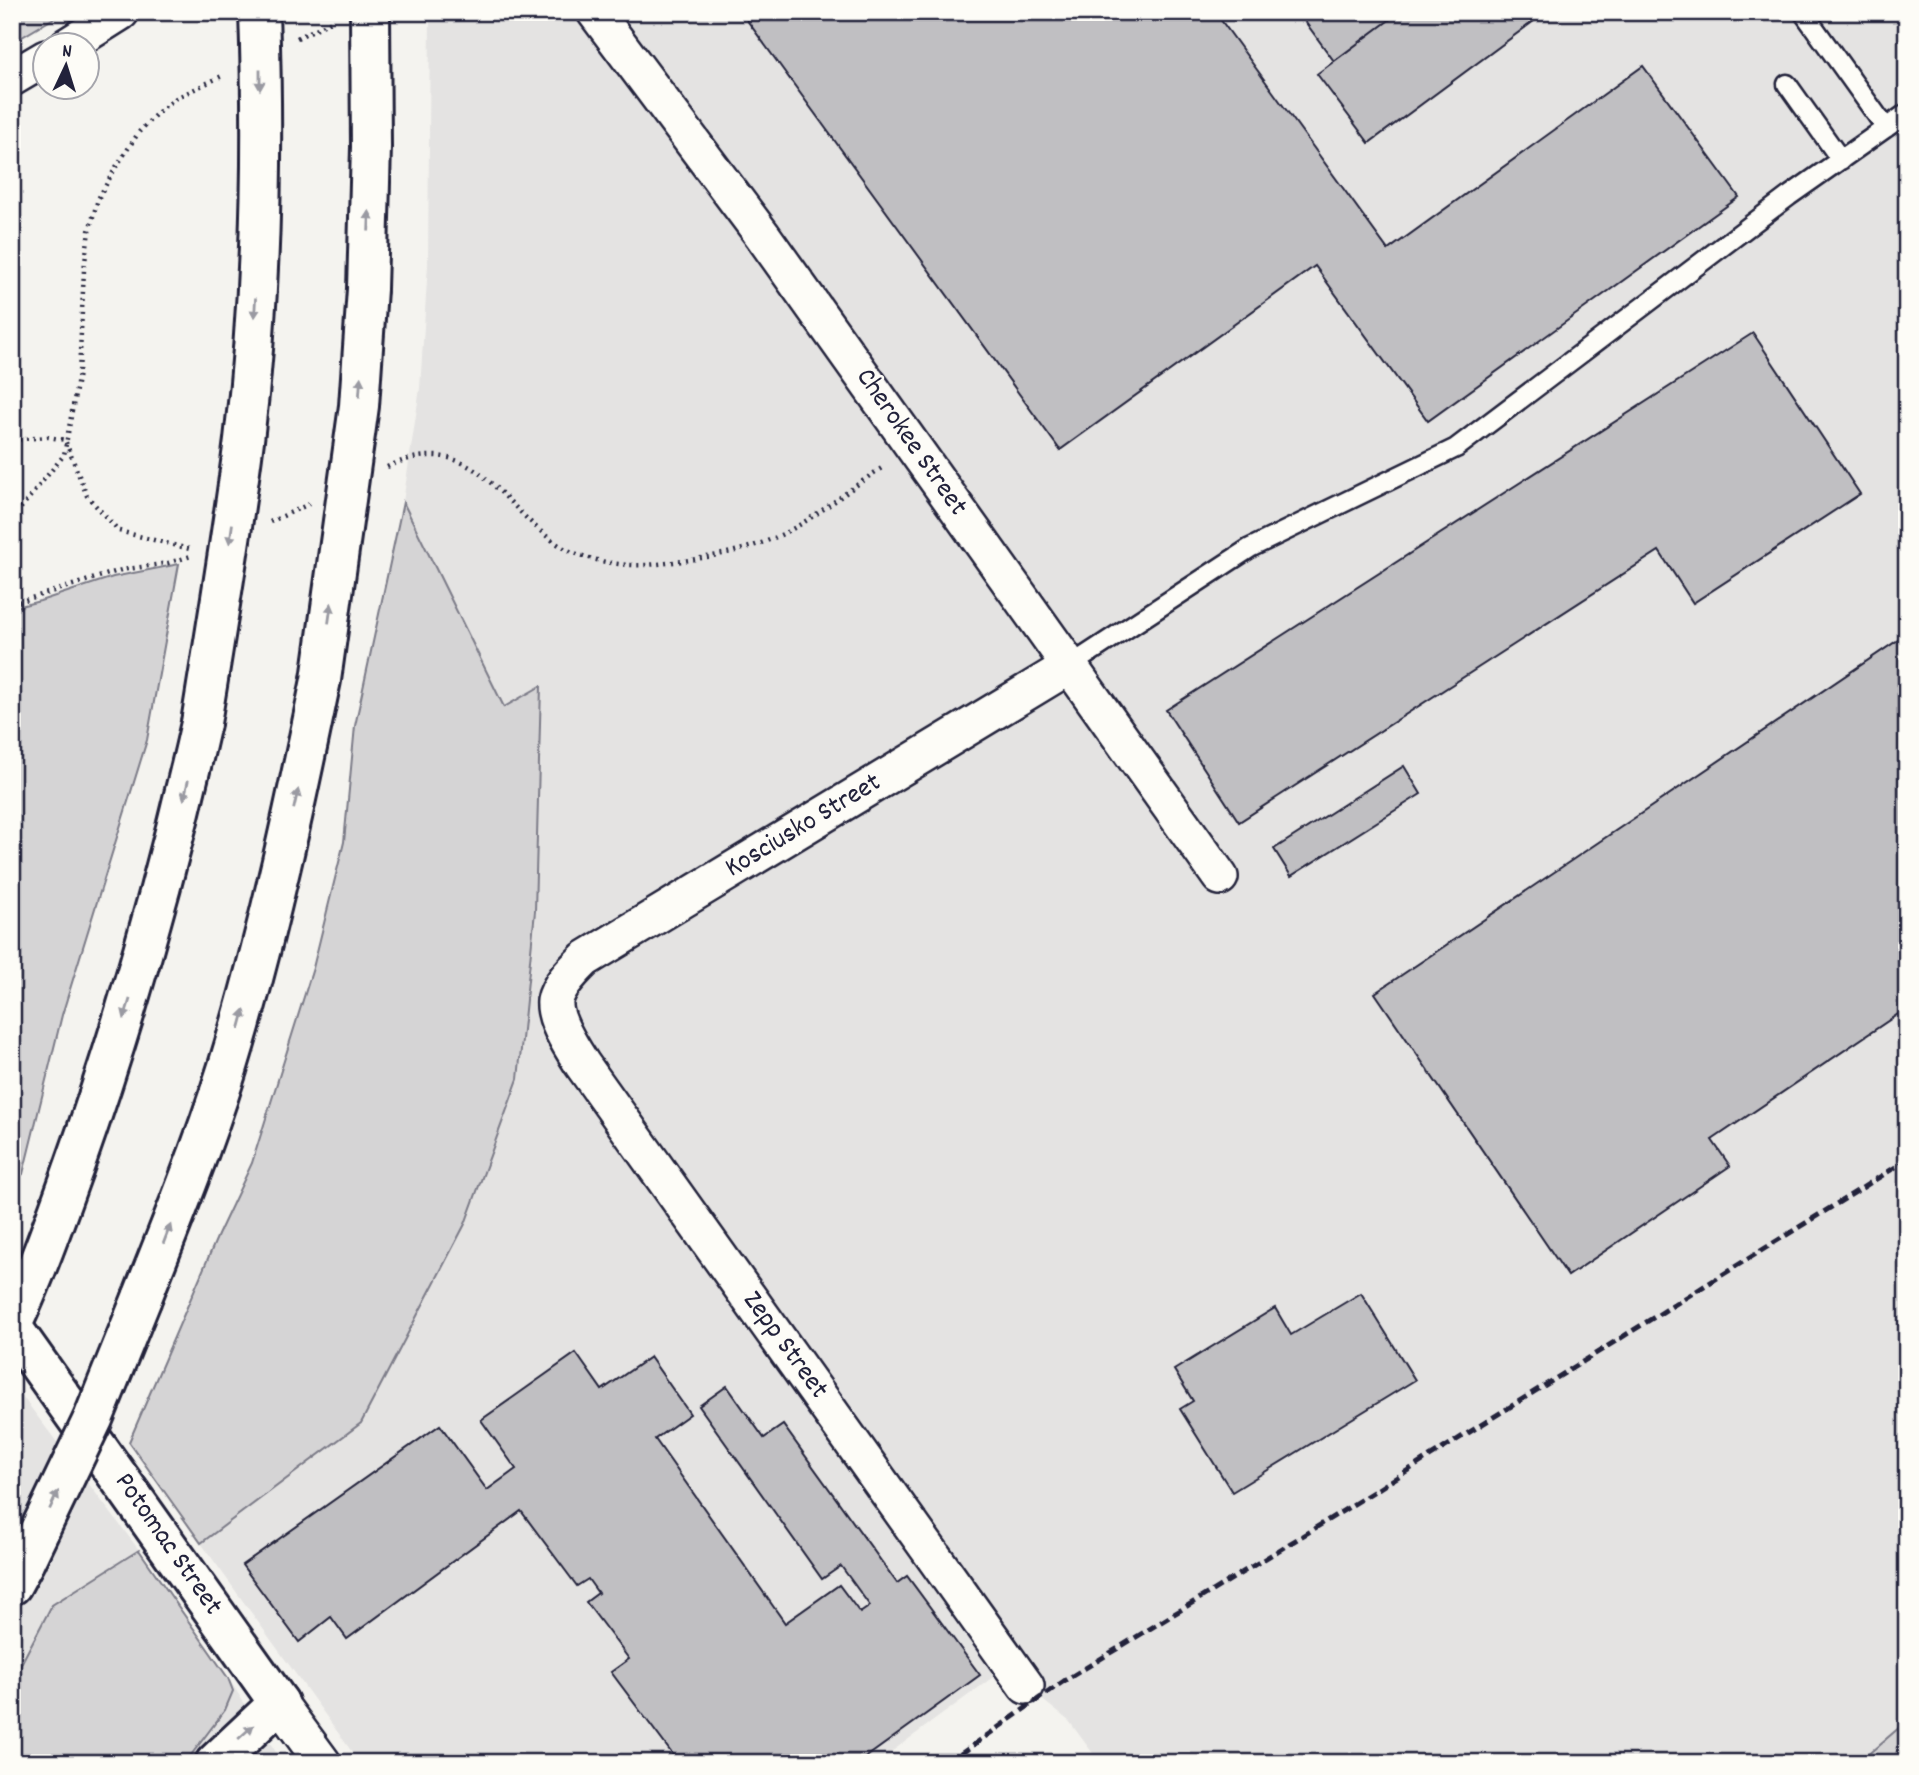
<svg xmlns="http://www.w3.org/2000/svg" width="1919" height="1775" font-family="Dekko,sans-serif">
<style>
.built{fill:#e4e3e2}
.green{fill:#d5d4d5;stroke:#7c7b88;stroke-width:2}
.building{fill:#c0bfc2;stroke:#22223b;stroke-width:2}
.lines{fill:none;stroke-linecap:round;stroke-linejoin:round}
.lane-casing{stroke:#22223b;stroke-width:23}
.street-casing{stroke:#22223b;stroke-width:40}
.secondary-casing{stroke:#22223b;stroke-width:44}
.highway-casing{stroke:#22223b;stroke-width:44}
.path{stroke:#22223b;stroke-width:4.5;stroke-dasharray:2 5;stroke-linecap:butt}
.lane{stroke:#fdfcf7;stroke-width:18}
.street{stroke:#fdfcf7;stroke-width:35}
.secondary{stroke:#fdfcf7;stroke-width:38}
.highway{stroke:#fdfcf7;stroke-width:38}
.rail{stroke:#22223b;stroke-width:5;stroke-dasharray:10 5;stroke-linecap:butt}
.highway-bridge-casing{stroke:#22223b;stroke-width:44;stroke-linecap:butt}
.highway-bridge{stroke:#fdfcf7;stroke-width:38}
.oneway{fill:#9a9aa2}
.labels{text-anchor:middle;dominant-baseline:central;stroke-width:5;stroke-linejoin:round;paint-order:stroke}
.street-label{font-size:28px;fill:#22223b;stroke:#fdfcf7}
</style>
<rect width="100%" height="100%" fill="#f4f3ef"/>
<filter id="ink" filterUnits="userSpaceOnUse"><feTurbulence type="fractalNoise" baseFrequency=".0143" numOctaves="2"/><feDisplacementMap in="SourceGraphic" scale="14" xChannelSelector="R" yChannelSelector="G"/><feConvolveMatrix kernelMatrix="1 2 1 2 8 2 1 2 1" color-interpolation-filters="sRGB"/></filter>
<g filter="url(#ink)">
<path class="built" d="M430 12H1907V1763H1100L1069 1721 1004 1669 876 1763H360L201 1543 361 1423 465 1224 518 1079 535 911 541 687 504 707 403 502 420 388 428 265Z
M12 1383 139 1550 228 1678 283 1763H12Z"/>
<path class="green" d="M12 12H64L12 43Z
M403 502 504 707 541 686 535 911 518 1079 465 1224 361 1423 201 1543 129 1442 218 1235 252 1163 313 968 344 842 355 726Z
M179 564 147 740 62 1015 23 1174 12 1184V608L40 601 113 577Z
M139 1550 228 1678 233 1691 225 1710 185 1763H12V1681L52 1605Z
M1907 1721V1763H1858Z"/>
<path class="building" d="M741 12H1215L1388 250 1643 66 1739 197 1428 421 1315 266 1060 450Z
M1298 12H1400L1334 61Z
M1400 12H1546L1369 143 1317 74Z
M1753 333 1860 494 1693 603 1659 551 1239 822 1166 710Z
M1907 634V1008L1712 1140 1730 1166 1568 1276 1375 993Z
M1404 766 1421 794 1291 876 1274 849Z
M1361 1293 1415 1380 1232 1492 1180 1409 1193 1401 1174 1370 1275 1308 1291 1335Z
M576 1353 602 1390 650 1357 690 1414 655 1439 785 1623 839 1585 860 1613 870 1606 841 1566 822 1579 699 1406 727 1386 764 1438 783 1425 897 1583 907 1576 980 1675 858 1763H679L611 1672 629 1659 586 1602 598 1593 588 1579 577 1586 521 1511 347 1639 331 1617 299 1642 242 1565 440 1425 487 1490 516 1469 481 1420Z"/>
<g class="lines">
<g class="lane-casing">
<path id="lane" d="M1803 12 1886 128
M1787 84 1841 160
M1068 667 1250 548 1456 448 1789 196 1907 113"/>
</g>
<g class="street-casing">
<path id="street" d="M595 12 763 236 1220 877
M67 46 121 12
M12 78 46 58
M1026 1686 582 1064C572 1048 553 1020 555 1001 558 985 574 970 585 959L1068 667
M279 1703 323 1763"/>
</g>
<g class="secondary-casing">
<path id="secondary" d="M12 1327 279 1703"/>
</g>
<g class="highway-casing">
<path id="highway" d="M367 289 371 147 370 12
M142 1298C175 1214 210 1130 235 1043 270 924 296 802 321 680
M12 1325C36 1274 55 1220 74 1167 126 1021 167 874 201 723
M12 1585 25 1561
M215 1763 279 1703"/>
</g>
<path class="path" d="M297 38 334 20
M12 440 48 437 65 440 87 496 119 531 193 550
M387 467C474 427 498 505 559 545 578 557 608 564 630 565 648 566 665 563 683 561 722 555 759 548 794 528 826 510 854 485 885 466
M12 519 64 455 79 373 84 270 89 231 98 199 116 167 139 132 157 113 176 98 224 75
M270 522 309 504
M12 604 121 570 168 563 191 556"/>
<use href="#lane" class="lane"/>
<use href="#street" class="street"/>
<use href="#secondary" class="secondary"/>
<use href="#highway" class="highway"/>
<path class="rail" d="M948 1763 1064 1681 1312 1530 1907 1160"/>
<g class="highway-bridge-casing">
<path id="highway-bridge" d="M321 680 359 406 367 289
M201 723C216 629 232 535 244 440 261 299 264 154 259 12
M25 1561 93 1419 142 1298"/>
</g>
<use href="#highway-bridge" class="highway-bridge"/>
</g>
<defs><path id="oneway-solid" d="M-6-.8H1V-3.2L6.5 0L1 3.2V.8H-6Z" transform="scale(1.75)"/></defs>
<g class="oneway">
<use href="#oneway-solid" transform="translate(260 80) rotate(90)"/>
<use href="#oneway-solid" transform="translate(369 221) rotate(-88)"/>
<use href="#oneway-solid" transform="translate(255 308) rotate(93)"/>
<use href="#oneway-solid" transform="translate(360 387) rotate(-86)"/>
<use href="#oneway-solid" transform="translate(231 534) rotate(98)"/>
<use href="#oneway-solid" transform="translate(330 613) rotate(-82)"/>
<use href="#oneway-solid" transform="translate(186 790) rotate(103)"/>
<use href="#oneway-solid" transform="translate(296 799) rotate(-77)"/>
<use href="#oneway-solid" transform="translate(127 1009) rotate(107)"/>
<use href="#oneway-solid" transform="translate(242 1019) rotate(-75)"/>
<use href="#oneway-solid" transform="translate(167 1234) rotate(-69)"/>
<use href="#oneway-solid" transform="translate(54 1500) rotate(-65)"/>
<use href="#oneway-solid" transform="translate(246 1732) rotate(-42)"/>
</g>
</g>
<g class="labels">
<g class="street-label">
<text transform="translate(910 443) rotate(55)">Cherokee Street</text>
<text transform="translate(804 827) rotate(-31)">Kosciusko Street</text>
<text transform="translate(784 1346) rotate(54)">Zepp Street</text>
<text transform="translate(167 1545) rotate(55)">Potomac Street</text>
</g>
</g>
<rect width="1919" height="1775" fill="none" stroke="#fdfcf7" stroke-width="42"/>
<rect x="21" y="21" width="1877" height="1733" fill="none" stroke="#22223b" stroke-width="2.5" filter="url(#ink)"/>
<g transform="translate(66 66) rotate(4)"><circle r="33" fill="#fdfcf7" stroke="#a5a5ac" stroke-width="2"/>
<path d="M0-5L12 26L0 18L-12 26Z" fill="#22223b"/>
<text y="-10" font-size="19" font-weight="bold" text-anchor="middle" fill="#22223b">N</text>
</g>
</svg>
